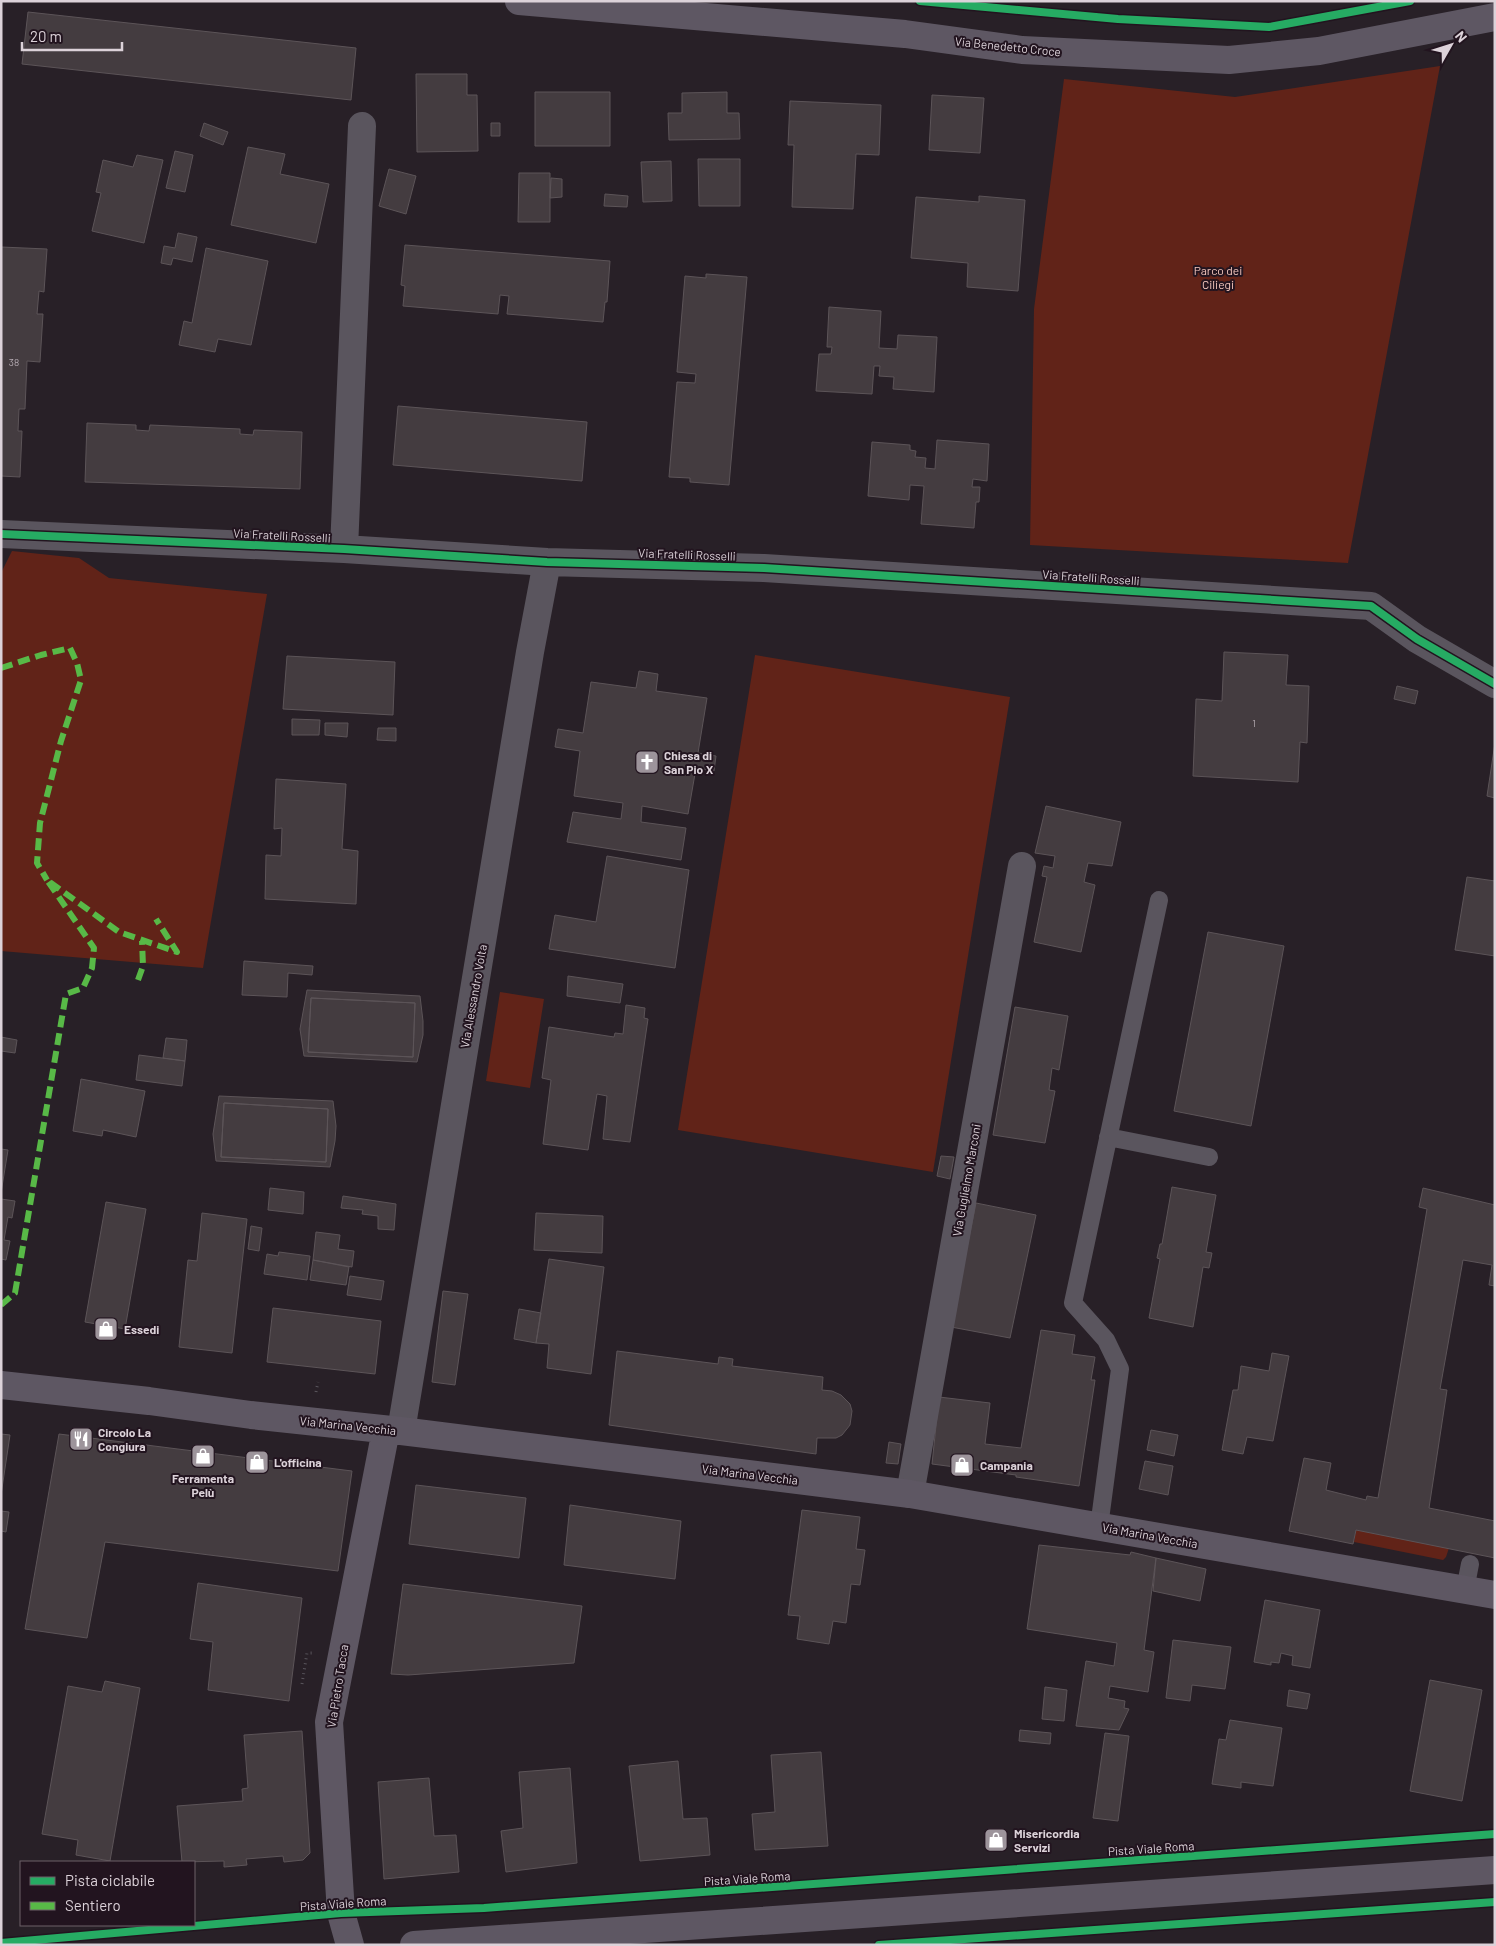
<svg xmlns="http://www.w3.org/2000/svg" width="1496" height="1946" font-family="Barlow,sans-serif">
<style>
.green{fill:#612318}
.building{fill:#443c40;stroke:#5c5458;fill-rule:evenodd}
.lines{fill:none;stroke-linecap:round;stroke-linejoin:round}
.path{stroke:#5a565d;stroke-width:3;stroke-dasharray:1 4;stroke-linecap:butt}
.lane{stroke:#5a555e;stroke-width:18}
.street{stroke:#5a555e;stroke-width:28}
.secondary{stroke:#5e5763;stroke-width:28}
.quiet{stroke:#58b947;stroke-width:6;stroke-dasharray:12 6;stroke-linecap:butt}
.cycleway-casing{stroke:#22141f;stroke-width:11}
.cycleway{stroke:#26ab63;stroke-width:8}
.labels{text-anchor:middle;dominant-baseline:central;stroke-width:4;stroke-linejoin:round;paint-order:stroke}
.number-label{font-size:10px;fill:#b6acb3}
.street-label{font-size:12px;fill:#dcd2d9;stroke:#22141f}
.park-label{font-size:12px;fill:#f6c8be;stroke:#22141f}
.poi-label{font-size:12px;font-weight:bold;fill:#dcd2d9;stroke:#22141f;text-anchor:start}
</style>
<rect width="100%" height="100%" fill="#282027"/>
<path class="green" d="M1440 66 1348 563 1030 545 1034 309 1064 79 1235 97Z
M12 551 79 558 109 578 267 594 203 968 1 951V573Z
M755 655 1010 697 933 1172 678 1130Z
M500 992 544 999 530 1088 486 1081Z
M1356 1530 1449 1548 1446 1557 1443 1560 1354 1542Z"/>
<path class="building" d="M28 12 356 48 351 100 22 64Z
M416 74H467V95H477L478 151 417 152Z
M535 92H610V146H535Z
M727 92V113H739L740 139 669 140 668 113H682V93Z
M932 95 984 98 980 153 929 150Z
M790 101 881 105 879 155 856 154 853 209 792 207 794 145H788Z
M204 123 228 132 223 145 200 136Z
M491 123H500V136H491Z
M248 147 285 154 280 174 329 184 316 243 231 225Z
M175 151 193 155 185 192 166 188Z
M137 155 163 160 144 243 92 231 101 193 96 192 103 160 133 167Z
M698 159H740V206H699Z
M671 161 672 201 643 202 641 162Z
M389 169 416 176 406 214 379 206Z
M519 173H550V222H518Z
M551 178 562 179V197L550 198Z
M605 194 628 196 627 207 604 206Z
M979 196 1025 200 1018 291 967 287 968 263 911 258 916 197 979 202Z
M178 233 197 237 192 262 173 258 171 265 161 263 164 246 175 248Z
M405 245 610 261 607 302H605L603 322 507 314 509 296 500 295 498 314 403 306 405 286 401 285Z
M1 247 47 249 44 292 39 291 37 314H43L40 362 27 361 25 409H19L18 431H22L20 477 1 476Z
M206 248 268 261 251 345 218 339 215 352 179 345 184 321 192 323Z
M706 274 747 277 729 485 690 482V478L669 477 677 382 695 383 696 374 677 372 685 276 706 278Z
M829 307 881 311 879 348 897 349 898 335 937 337 934 392 893 389 894 377 879 376 880 366H874L872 394 816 391 819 354H831L832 347H827Z
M398 406 587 422 582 481 393 465Z
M87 423 136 425V430L149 431 150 425 240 429V434L253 435 254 430 302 432 300 489 85 482Z
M937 440 989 444 987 481 973 479 972 487H980L979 502H976L974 528 921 524 924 486 910 485 909 500 868 496 872 442 910 445V450L916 451 915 457 926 458 925 468 935 469Z
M1224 652 1288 655 1286 685 1309 686 1307 743 1300 742 1298 782 1193 776 1196 699 1222 701Z
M287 656 395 662 393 715 283 709Z
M639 671 658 674 656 691 707 698 698 753 716 756 714 771 696 768 688 814 642 806 641 822 686 828 681 860 567 842 573 812 621 819 623 803 574 796 580 751 555 747 558 729 583 733 591 682 636 688Z
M1397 686 1418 691 1415 704 1394 699Z
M292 719 320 720 319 735H292Z
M325 723H348L347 737 325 735Z
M378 728H396V741L377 740Z
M1495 743V798L1487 796Z
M276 779 346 784 342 849 358 851 356 904 265 899 266 855 281 856 282 828 274 829Z
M1046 806 1121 822 1112 866 1088 863 1084 882 1095 885 1081 952 1034 942 1047 877 1042 876 1044 866 1053 868 1055 856 1035 853Z
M607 856 689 870 675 968 549 949 555 915 596 922Z
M1467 877 1495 881V956L1455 950Z
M1208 932 1284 946 1251 1126 1174 1111Z
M244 961 313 966 312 975 288 973 287 997 242 995Z
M568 976 623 984 620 1003 567 996Z
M307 990 420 996 423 1021V1035L417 1062 304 1056 300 1029ZM311 998 415 1003 413 1057 308 1052Z
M311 998 415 1003 413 1057 308 1052Z
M626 1005 645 1008 644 1018 648 1019 630 1142 603 1139 607 1096 597 1094 588 1150 543 1144 551 1080 542 1078 549 1027 614 1037 615 1033 623 1034Z
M1015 1007 1068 1016 1059 1070 1052 1068 1049 1090 1055 1091 1045 1143 993 1135Z
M1 1037 17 1040 15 1053 1 1051Z
M166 1038 187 1040 185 1061 163 1058Z
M139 1055 185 1061 182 1086 136 1080Z
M81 1079 145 1091 136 1137 103 1130 102 1136 73 1131Z
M219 1096 333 1101 336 1126 335 1141 330 1167 216 1161 213 1134ZM224 1103 328 1109 326 1162 221 1157Z
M224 1103 328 1109 326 1162 221 1157Z
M1 1149 8 1150 1 1193Z
M941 1156 954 1157 950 1179 937 1176Z
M1172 1187 1216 1195 1206 1252 1212 1253 1209 1268 1203 1267 1193 1327 1149 1318 1160 1259 1157 1258 1160 1244H1162Z
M270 1188 304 1192 303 1214 268 1210Z
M1423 1188 1495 1205V1286L1489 1285 1492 1265 1463 1260 1440 1389 1447 1390 1429 1508 1495 1521V1558L1356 1530 1353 1544 1289 1531 1304 1458 1331 1463 1326 1490 1366 1500 1367 1496 1378 1498 1427 1209 1419 1207Z
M343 1196 396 1204 394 1230 378 1229V1216L362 1214 363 1210 341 1208Z
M1 1199 15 1201 12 1218 8 1217 4 1240 10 1241 6 1260 1 1259Z
M106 1202 146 1209 125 1329 85 1322Z
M976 1203 1036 1215 1010 1338 951 1327Z
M202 1213 247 1219 232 1353 179 1347 188 1260 197 1261Z
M536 1213 603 1216 602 1253 534 1250Z
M251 1226 262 1228 259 1251 248 1249Z
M316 1232 340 1235 338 1249 354 1251 352 1267 313 1260Z
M279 1252 310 1256 307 1280 264 1274 267 1254 278 1256Z
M549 1259 604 1267 591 1374 547 1368 549 1344 536 1343Z
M313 1260 349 1267 346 1285 310 1280Z
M350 1276 384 1281 381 1300 347 1295Z
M443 1291 468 1294 455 1385 432 1382Z
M273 1308 381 1321 375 1374 267 1362Z
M519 1309 541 1313 536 1343 514 1339Z
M1041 1330 1075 1335 1072 1354 1095 1357 1091 1380H1095L1079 1486 1016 1477V1475L932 1464 939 1397 990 1403 985 1444 1021 1448Z
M617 1351 718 1364 719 1357 733 1359 732 1366 823 1377 822 1390 832 1391 841 1395 850 1404 852 1411 850 1425 842 1435 836 1438H817L816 1454 609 1425Z
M1272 1353 1289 1356 1273 1441 1247 1437 1243 1454 1222 1450 1233 1390H1238L1241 1366 1269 1371Z
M1151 1430 1178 1435 1174 1456 1147 1450Z
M1 1434 10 1435 1 1495Z
M59 1434 352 1471 338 1571 105 1542 87 1638 25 1629Z
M889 1442 901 1444 898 1464 886 1463Z
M1145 1461 1173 1466 1168 1495 1139 1489Z
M416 1485 526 1498 519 1558 409 1544Z
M570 1505 681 1521 675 1579 564 1565Z
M802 1510 860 1517 856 1549 865 1550 860 1585 851 1584 846 1623 833 1621 829 1644 797 1639 800 1616 788 1615Z
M1 1511 9 1512 6 1532 1 1531Z
M1039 1545 1130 1555 1131 1552 1156 1558 1144 1650 1154 1652 1148 1692 1110 1686 1108 1698 1125 1701 1124 1708 1129 1709 1119 1730 1076 1726 1086 1661 1114 1666 1117 1643 1027 1629Z
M1156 1558 1206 1569 1200 1601 1153 1591Z
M198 1583 302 1598 289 1701 208 1690 213 1642 190 1639Z
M403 1584 582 1606 574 1663 408 1675 391 1674Z
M1265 1600 1320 1610 1310 1668 1292 1665 1293 1656 1281 1653 1279 1663 1271 1662V1665L1254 1662Z
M1173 1640 1231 1647 1225 1689 1192 1685 1190 1701 1166 1698Z
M1430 1680 1482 1690 1462 1801 1410 1791Z
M105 1681 140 1688 110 1861 76 1855 78 1840 42 1834 68 1686 102 1692Z
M1045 1687 1067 1690 1064 1721 1042 1719Z
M1289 1690 1310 1694 1307 1709 1287 1706Z
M1230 1720 1282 1728 1273 1786 1241 1782V1788L1212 1784 1219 1739 1226 1740Z
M1020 1730 1051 1733 1050 1744 1019 1741Z
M302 1731 310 1853 303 1860 284 1862 283 1856 246 1859 247 1865 224 1867V1861L182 1862 177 1806 243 1801 242 1789 248 1788 244 1735Z
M1105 1733 1129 1736 1118 1821 1093 1818Z
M821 1752 828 1846 755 1850 752 1814 775 1812 771 1755Z
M678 1761 683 1819 707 1818 710 1855 640 1861 629 1766Z
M570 1768 577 1863 506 1872 501 1831 523 1828 519 1772Z
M429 1778 434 1836 456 1835 459 1872 384 1879 378 1782Z"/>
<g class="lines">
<path class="path" d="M316 1392 318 1382
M302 1684 307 1653H312"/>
<path class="lane" d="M1108 1137 1209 1157
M1099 1527 1120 1369 1106 1340 1073 1303 1159 900
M1465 1590 1470 1564"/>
<path class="street" d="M1 534 344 549 547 562 764 568 1371 606 1417 639 1495 684
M344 549 362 126
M401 1431 530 652 547 562
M910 1494 1022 866"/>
<path class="secondary" d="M519 1 905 34 1022 50 1229 60 1319 51 1495 17
M1 1385 149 1401 251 1415 401 1431 910 1494 1495 1595
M350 1945 341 1913 329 1722 386 1430
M414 1945 1495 1870"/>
<path class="quiet" d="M1 668 41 655 70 648 77 663 81 680 61 741 40 823 37 863 47 880
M138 980 143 966 142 941
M1 1305 15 1293 66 994 83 988 92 968 94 948 47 880 119 932 177 952 156 919"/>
<g class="cycleway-casing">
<path id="cycleway" d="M920 1 1118 19 1269 27 1410 1
M1 534 344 549 547 562 764 568 1371 606 1417 639 1495 684
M1 1943 341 1913 484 1908 1495 1834
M879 1945 1495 1902"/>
</g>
<use href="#cycleway" class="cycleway"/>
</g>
<defs>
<g id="church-square" transform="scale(1.25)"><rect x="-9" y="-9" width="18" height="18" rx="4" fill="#9d949b" stroke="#22141f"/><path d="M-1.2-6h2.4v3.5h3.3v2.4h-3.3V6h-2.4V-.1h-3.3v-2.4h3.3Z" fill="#fff"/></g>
<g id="shop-square" transform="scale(1.25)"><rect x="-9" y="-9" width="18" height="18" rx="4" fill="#9d949b" stroke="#22141f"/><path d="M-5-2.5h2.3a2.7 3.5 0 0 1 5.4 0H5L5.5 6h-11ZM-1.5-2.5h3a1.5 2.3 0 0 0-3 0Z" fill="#fff"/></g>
<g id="restaurant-square" transform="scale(1.25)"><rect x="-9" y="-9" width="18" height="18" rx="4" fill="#9d949b" stroke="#22141f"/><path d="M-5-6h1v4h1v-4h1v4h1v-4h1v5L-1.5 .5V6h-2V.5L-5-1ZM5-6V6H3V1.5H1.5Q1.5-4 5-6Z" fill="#fff"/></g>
</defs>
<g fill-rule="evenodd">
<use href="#church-square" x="647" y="762"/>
<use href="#shop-square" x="106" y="1329"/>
<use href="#restaurant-square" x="81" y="1439"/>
<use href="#shop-square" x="203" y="1456"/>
<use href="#shop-square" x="257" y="1462"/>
<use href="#shop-square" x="962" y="1465"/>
<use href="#shop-square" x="996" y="1840"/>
</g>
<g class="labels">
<g class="number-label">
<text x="14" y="362">38</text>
<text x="1254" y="723">1</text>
</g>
<g class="street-label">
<text transform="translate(1008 46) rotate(6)">Via Benedetto Croce</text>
<text transform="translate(282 535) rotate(3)">Via Fratelli Rosselli</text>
<text transform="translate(687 554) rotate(2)">Via Fratelli Rosselli</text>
<text transform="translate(1091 577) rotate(4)">Via Fratelli Rosselli</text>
<text transform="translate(473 996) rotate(-80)">Via Alessandro Volta</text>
<text transform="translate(966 1180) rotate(-80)">Via Guglielmo Marconi</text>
<text transform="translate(348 1425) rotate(6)">Via Marina Vecchia</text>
<text transform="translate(750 1474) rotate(7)">Via Marina Vecchia</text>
<text transform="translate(1150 1535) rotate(10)">Via Marina Vecchia</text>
<text transform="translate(337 1686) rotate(-81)">Via Pietro Tacca</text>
<text transform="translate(1151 1848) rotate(-4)">Pista Viale Roma</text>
<text transform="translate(747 1878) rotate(-4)">Pista Viale Roma</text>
<text transform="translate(343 1903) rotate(-4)">Pista Viale Roma</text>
</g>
<g class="park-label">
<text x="1218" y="270">Parco dei<tspan x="1218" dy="14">Ciliegi</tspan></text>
</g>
<g class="poi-label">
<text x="664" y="755">Chiesa di<tspan x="664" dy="14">San Pio X</tspan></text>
<text x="124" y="1329">Essedi</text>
<text x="98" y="1432">Circolo La<tspan x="98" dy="14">Congiura</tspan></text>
<text x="274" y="1462">L'officina</text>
<text x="980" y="1465">Campania</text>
<text x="203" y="1478" text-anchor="middle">Ferramenta<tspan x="203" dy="14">Pelù</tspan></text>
<text x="1014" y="1833">Misericordia<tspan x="1014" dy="14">Servizi</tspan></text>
</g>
</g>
<rect width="1496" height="1946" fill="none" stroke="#dcd2d9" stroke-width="5"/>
<rect x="20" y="1861" width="175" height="65" fill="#22141f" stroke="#6c6069"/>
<rect x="30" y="1877" width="25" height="8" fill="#26ab63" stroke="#6c6069"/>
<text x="65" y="1886" font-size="15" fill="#dcd2d9">Pista ciclabile</text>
<rect x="30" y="1902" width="25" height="8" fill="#58b947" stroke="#6c6069"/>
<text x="65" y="1911" font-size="15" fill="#dcd2d9">Sentiero</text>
<g transform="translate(1451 45) rotate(51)" stroke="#22141f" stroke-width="4" paint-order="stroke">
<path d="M0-4L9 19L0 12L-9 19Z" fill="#dcd2d9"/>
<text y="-8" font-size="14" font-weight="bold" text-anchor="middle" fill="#dcd2d9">N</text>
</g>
<path d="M22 42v8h100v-8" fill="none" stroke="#dcd2d9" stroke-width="2.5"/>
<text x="30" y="42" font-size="15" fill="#dcd2d9" stroke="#22141f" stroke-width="4" paint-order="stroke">20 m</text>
</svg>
